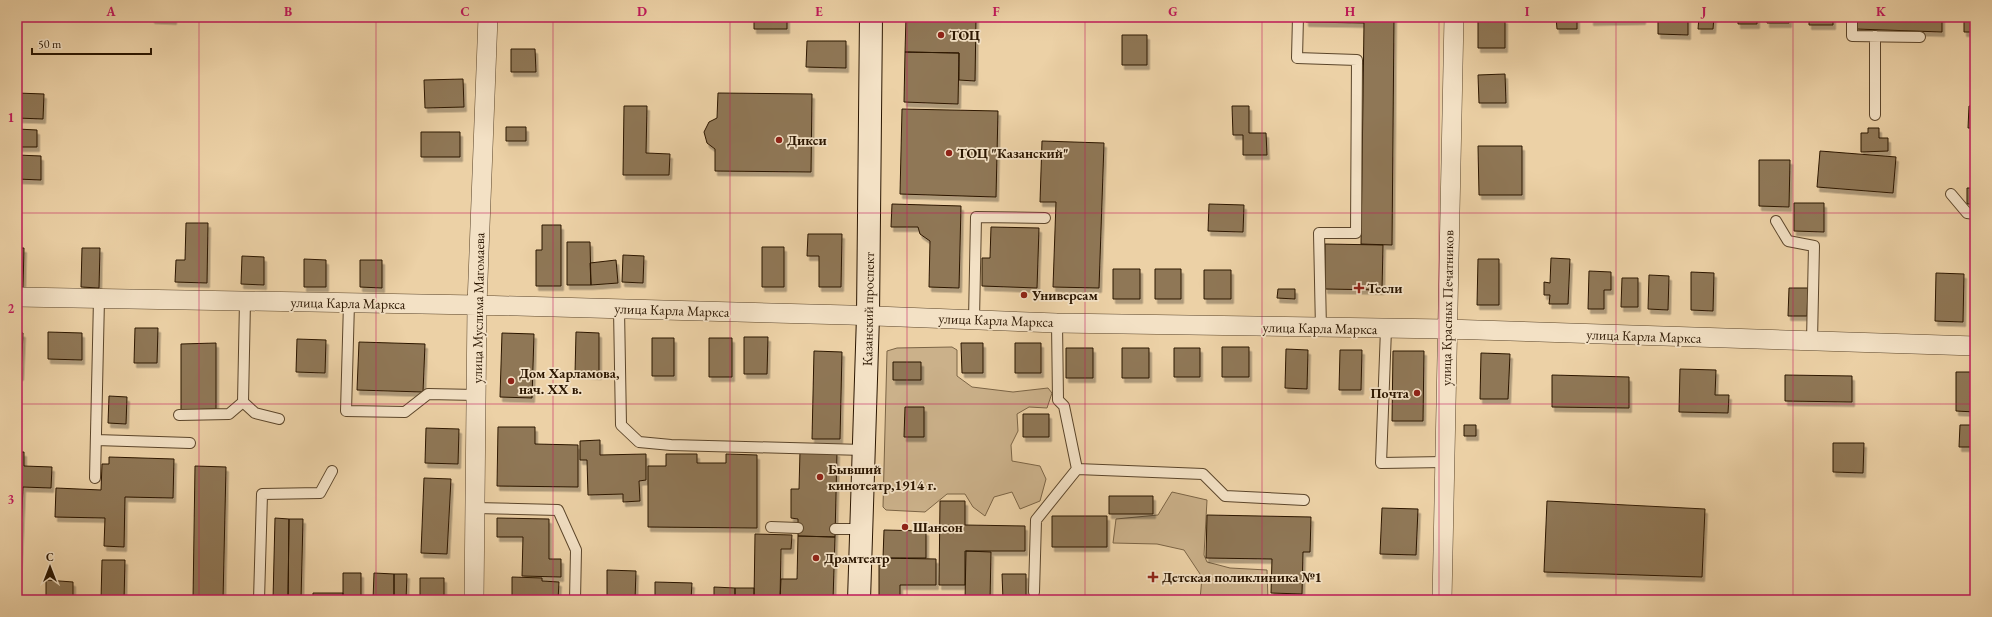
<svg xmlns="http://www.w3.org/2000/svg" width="1992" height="617" font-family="'EB Garamond',serif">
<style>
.green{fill:#cbb18a;stroke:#7b6445}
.building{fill:#8f7756;stroke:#2b1600;filter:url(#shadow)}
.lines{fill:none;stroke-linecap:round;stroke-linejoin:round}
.lane-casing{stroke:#5b452a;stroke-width:12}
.street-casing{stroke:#5b452a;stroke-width:20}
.secondary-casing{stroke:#2b1600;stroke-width:24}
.lane{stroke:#f3e1c5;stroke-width:10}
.street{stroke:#f3e1c5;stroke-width:19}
.secondary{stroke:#f3e1c5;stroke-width:22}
.grid{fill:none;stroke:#c2185b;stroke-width:1;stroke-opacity:0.55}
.poi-dot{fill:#8f2418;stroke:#f3e1c5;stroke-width:1.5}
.labels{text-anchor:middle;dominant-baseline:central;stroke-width:3.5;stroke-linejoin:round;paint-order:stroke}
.poi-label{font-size:14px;font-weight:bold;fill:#2b1600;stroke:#f3e1c5;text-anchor:start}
.street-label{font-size:14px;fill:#2b1600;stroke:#f3e1c5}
.neatline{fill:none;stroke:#c2185b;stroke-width:1.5}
.grid-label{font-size:13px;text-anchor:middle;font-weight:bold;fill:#c2185b}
</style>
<defs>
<filter id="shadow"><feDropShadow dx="2.5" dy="4.5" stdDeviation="0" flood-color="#0004"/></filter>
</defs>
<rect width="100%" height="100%" fill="#ecd1a6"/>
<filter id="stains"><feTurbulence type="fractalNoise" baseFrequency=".005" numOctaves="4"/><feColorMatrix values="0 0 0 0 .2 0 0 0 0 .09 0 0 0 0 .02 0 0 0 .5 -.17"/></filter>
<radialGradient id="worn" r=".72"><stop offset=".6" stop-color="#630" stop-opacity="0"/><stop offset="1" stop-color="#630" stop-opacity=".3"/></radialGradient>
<path class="green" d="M952 347 957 350V376L972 387 1013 392 1048 388 1052 393 1047 408 1029 407 1017 414 1018 431 1011 445 1012 461 1040 466 1046 479 1040 501 1020 509 1012 492 994 497 985 516 973 507 965 494H947L925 512 886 510 883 507 887 351 897 348Z
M1172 492 1207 500 1204 555 1207 562 1230 568 1267 570 1268 600H1200L1202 577 1184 550 1157 544 1113 543 1116 519 1158 515Z"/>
<path class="building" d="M152 17H174V20L152 19Z
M754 17H787V29H754Z
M906 17H976L975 81 959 80V53L905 52Z
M1306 17H1394L1392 245 1361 244 1364 23 1306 22Z
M1556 17H1577V29H1557Z
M1591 17H1643V20L1591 21Z
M1658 17H1688V35L1658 34Z
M1699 17H1714L1713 29H1698Z
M1738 17H1757V24H1738Z
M1767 17H1789V23H1767Z
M1809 17H1833V25H1809Z
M1856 17H1942V32L1856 29Z
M1964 17H1975V32H1964Z
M1478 19H1505V48H1478Z
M1122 35H1147V65H1122Z
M807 41H846V68L806 67Z
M511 49H535L536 72H511Z
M905 52 959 53 958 104 904 102Z
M1505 74 1506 103H1479L1478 75Z
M463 79 464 107 425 108 424 80Z
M17 93 44 94 43 119 17 118Z
M718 93 812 94 811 172 715 171V149L707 143 704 132 709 122 717 118Z
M624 106H647L646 153 670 154 669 175H623Z
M1232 106H1249V133H1266L1267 155H1243V135H1233Z
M1969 106H1975V204H1967V188H1973L1975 128H1968Z
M902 109 998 111 996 197 900 194Z
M506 127H526V141H506Z
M1868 128H1879V138H1888V151L1861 152V133H1868Z
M17 129 37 130V147H17Z
M421 132H460V157H421Z
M1042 141 1104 143 1099 288 1053 287 1056 202H1040Z
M1478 146H1522V195H1479Z
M1820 151 1896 157 1893 193 1817 187Z
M17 155 41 156V180L17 179Z
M1759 160H1790L1789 207 1759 206Z
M1794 203H1824V232L1794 231Z
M892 204 961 206 959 288 929 287 930 241 920 234 918 227H891Z
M1209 204 1244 205 1243 232 1208 231Z
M186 223H208L207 283 175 282 176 260H185Z
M542 225H561V286H536V250H542Z
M991 227 1039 228 1037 288 982 286V258H990Z
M808 234H842L841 287H819V256H807Z
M567 242H590L591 285H567Z
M1325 244 1383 245 1382 290 1325 289Z
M762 247H784V287H762Z
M17 248H24L23 287H17Z
M82 248H100L99 288 81 287Z
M623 255 644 256 643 283 622 282Z
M242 256 264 257V285L241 284Z
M1551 258 1570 259 1568 304H1549L1550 295H1544V282L1550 283Z
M304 259 326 260V287H304Z
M1478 259H1499V305H1477Z
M360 260H382V288L360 287Z
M616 260 618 283 591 285 590 263Z
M1113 269H1140V299H1113Z
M1155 269H1181V299H1155Z
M1204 270H1231V299H1204Z
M1589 271 1611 272V290H1604V309H1588Z
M1691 272 1714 273 1713 311 1691 310Z
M1936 273 1964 274 1963 322 1935 321Z
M1649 275 1669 276 1668 310 1648 309Z
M1622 278H1638V307H1621Z
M1789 288H1808L1807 316H1788Z
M1278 289H1295V299L1277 298Z
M135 328H158L157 363H134Z
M17 332 23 333 21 376H17Z
M48 332 82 333V360L48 359Z
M576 332 599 333V375L575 374Z
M502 333 534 334 532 398 500 397Z
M744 337H768L767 374H744Z
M652 338H674V376H652Z
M709 338H732V377H709Z
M297 339 326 340 325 373 296 372Z
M359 342 425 344 423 392 357 390Z
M216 343V409L181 410V344Z
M961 343H983V373H962Z
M1015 343H1041V373H1015Z
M1222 347H1249V377H1222Z
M1066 348H1093V378H1066Z
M1122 348H1149V378H1122Z
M1174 348H1200V377H1174Z
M1286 349 1308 350 1307 389 1285 388Z
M1340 350H1362L1361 390H1339Z
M814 351 842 352 840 439H812Z
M1393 351H1424L1423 421H1392Z
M1481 353 1510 354 1508 399H1480Z
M893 362H921V380H893Z
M1680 369 1716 370 1715 395H1729L1728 413 1679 412Z
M1956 372H1975V412L1956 411Z
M1552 375 1629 377V408L1552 407Z
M1785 375 1852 376V402L1785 401Z
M109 396 127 397 126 424 108 423Z
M905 407H924V437H904Z
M1023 414H1049V437H1023Z
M1464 425H1476V436H1464Z
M1960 425H1975V447H1959Z
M498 427H535V444L578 445V487L497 486Z
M426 428 459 429 458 464 425 463Z
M600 440V455L646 454V480L639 481 640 501 623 502V494L588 495 587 460H580V441Z
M1833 443H1864L1863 473 1833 472Z
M800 451 837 452 835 537 798 536V519L791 518V489H799Z
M17 452H24V466L52 467 51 488 23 487 18 598 17 597Z
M666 454H697V463H726V454L757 455V528L648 527V466H666Z
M109 457 174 459 173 498 125 497 124 547 104 546 105 518 55 517 56 488 101 490 102 464H109Z
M195 466 226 467 223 600H193Z
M424 478 451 479 447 554 421 553Z
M1109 496H1153V514H1109Z
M940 501H965V525L1025 526V551H965V585H939Z
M1547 501 1705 509 1702 577 1544 572Z
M1382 508 1418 509 1416 555 1380 554Z
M1207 515 1311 517 1310 552H1303L1302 594 1271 593 1272 559 1206 558Z
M1052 516H1107V547H1052Z
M275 518 289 519 288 600H273Z
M497 518 549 519V559H561V577L522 576 523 537H497Z
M289 519H303L301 600H288Z
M884 530 926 531V558H883Z
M755 534 792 535 791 549H781L780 600H754Z
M798 536 835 537 833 600H780L781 579H797Z
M966 551 991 552 990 600H965Z
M879 558 936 559V585H900V600H879Z
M102 560H125L124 600H101Z
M607 570 636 571 635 600H607Z
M343 573H361V600H343Z
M374 573 394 574V600H373Z
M394 574H407L406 600H394Z
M1002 574H1026V600H1003Z
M512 577 542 578V581L559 582 558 600H512Z
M420 578H444V600H420Z
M46 580 73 582V595L79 600H46Z
M655 582 692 583 691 600H655Z
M714 587 735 588V600H714Z
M735 588H754V600H735Z
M313 593H343V600H313Z"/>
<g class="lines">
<g class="lane-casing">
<path id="lane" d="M1298 17 1297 58 1357 60 1356 233H1319L1321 329
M1852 17V36L1920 37
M1875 115V36
M1951 194 1967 213 1975 214
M1776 221 1788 241 1814 246 1812 341
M349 303 346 411 405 412 428 394 476 395
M619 309 621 425 639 442 671 445 864 450
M974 320 976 217 1045 218
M1057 323 1058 400 1064 406 1077 469 1203 474 1225 496 1304 500
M1386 329 1381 463 1445 462
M243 402 255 413 279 419
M179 415 229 414 243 402 245 301
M96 440 190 443
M95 478 99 299
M475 508 558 510 576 550 575 600
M771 527 798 528
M835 529H861
M1034 592 1036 520 1077 469
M259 600 262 494 320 493 332 471"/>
</g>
<g class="street-casing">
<path id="street" d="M17 297 477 305 849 315 1057 323 1446 329 1975 346
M474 600 477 305 488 17
M1442 600 1454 17"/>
</g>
<g class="secondary-casing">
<path id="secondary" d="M859 600 868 316 871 17"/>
</g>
<use href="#lane" class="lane"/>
<use href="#street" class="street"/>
<use href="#secondary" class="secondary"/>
</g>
<path class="grid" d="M199 17V600M376 17V600M553 17V600M730 17V600M907 17V600M1085 17V600M1262 17V600M1439 17V600M1616 17V600M1793 17V600M17 213H1975M17 404H1975"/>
<g class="poi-dot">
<circle cx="941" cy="35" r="4"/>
<circle cx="779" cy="140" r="4"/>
<circle cx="949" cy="153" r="4"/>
<path d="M1357 282h4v4h4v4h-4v4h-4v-4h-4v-4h4z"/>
<circle cx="1024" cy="295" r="4"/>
<circle cx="511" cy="381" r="4"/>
<circle cx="1417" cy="393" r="4"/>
<circle cx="820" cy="477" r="4"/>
<circle cx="905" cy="527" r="4"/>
<circle cx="816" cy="558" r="4"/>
<path d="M1151 571h4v4h4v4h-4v4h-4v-4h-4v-4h4z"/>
</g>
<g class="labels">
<g class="poi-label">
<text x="949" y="35">ТОЦ</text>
<text x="787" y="140">Дикси</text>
<text x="957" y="153">ТОЦ "Казанский"</text>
<text x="1367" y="288">Тесли</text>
<text x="1032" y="295">Универсам</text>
<text x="519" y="373">Дом Харламова,<tspan x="519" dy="16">нач. XX в.</tspan></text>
<text x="1409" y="393" text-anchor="end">Почта</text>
<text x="828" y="469">Бывший<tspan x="828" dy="16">кинотеатр,1914 г.</tspan></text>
<text x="913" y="527">Шансон</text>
<text x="824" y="558">Драмтеатр</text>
<text x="1162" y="577">Детская поликлиника №1</text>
</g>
<g class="street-label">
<text transform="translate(348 303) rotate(1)">улица Карла Маркса</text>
<text transform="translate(478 308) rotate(-89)">улица Муслима Магомаева</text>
<text transform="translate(1447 308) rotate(-89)">улица Красных Печатников</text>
<text transform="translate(868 309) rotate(-89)">Казанский проспект</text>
<text transform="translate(672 310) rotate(2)">улица Карла Маркса</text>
<text transform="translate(996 320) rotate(2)">улица Карла Маркса</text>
<text transform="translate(1320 328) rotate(1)">улица Карла Маркса</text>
<text transform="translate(1644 336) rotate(2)">улица Карла Маркса</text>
</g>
</g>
<rect width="1992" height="617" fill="none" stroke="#ecd1a6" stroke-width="44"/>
<g transform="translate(50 567)" stroke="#f3e1c5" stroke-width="3" paint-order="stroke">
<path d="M0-3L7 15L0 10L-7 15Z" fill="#2b1600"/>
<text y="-6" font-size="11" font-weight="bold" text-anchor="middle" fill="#2b1600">С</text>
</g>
<path d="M32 48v6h119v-6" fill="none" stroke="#2b1600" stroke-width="2"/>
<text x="38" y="48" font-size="12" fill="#2b1600" stroke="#f3e1c5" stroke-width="3" paint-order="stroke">50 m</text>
<rect x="22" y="22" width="1948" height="573" class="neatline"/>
<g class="grid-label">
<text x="111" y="16">A</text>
<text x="288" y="16">B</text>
<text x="465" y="16">C</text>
<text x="642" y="16">D</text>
<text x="819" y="16">E</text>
<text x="996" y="16">F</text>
<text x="1173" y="16">G</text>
<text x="1350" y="16">H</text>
<text x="1527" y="16">I</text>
<text x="1704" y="16">J</text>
<text x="1881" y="16">K</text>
<text x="11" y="122">1</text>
<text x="11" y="313">2</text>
<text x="11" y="504">3</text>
</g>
<rect width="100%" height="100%" filter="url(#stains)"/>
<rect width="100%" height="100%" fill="url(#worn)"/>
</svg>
